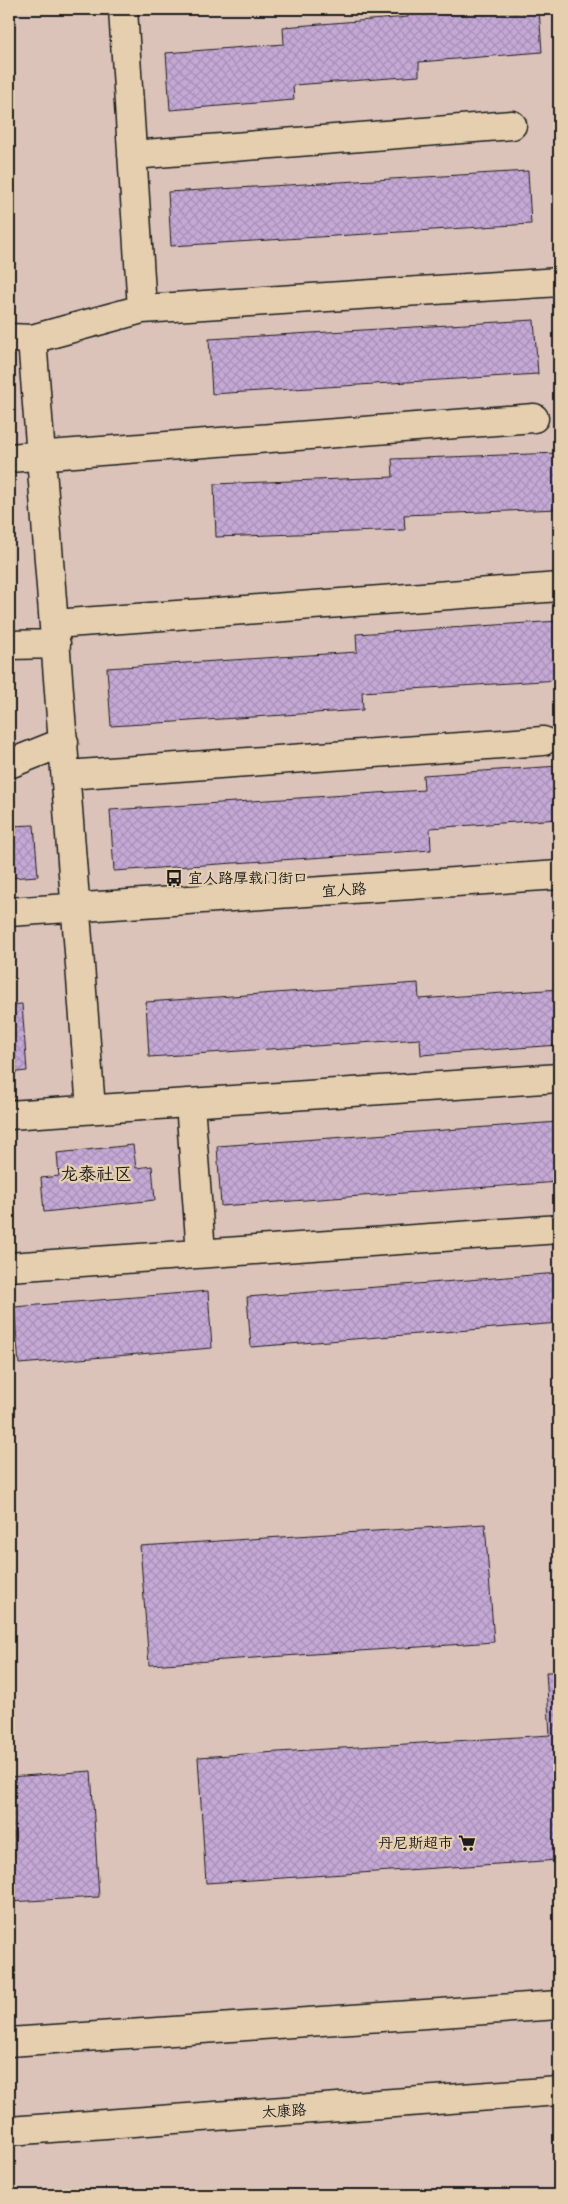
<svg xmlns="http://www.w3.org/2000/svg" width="568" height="2204" font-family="Sriracha,'LXGW WenKai TC',sans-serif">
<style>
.built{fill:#d4bbc2}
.building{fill:url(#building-cross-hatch);stroke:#1c1c1c}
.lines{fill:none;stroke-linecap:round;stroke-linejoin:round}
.street-casing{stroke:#1c1c1c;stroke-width:31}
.secondary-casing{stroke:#1c1c1c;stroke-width:31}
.street{stroke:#e5cfaf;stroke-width:28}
.secondary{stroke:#e5cfaf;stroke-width:28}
.labels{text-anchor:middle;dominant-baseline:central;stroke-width:5;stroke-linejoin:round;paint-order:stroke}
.poi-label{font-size:15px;fill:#1c1c1c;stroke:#e5cfaf;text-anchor:start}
.street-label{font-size:15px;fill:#1c1c1c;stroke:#e5cfaf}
.quarter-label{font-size:18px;fill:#1c1c1c;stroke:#e5cfaf}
</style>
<defs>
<pattern id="building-cross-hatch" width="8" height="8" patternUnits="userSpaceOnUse" patternTransform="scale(1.25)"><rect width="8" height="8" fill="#c4a8d5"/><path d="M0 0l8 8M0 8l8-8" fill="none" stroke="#a890b6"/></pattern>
</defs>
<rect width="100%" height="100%" fill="#dbc3ba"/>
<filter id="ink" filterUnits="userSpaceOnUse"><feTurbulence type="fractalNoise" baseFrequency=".02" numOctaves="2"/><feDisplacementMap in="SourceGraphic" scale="10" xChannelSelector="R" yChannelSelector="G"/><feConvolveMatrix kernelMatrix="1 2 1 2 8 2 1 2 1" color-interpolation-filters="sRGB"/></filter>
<g filter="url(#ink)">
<path class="built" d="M559 2187V2195H331Z"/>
<path class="building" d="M408 9H539L542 52 419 62V76L293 85 294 100 170 110 166 53 284 44 283 27 408 17Z
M528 171 531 224 171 246 168 192Z
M534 320 538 374 212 394 209 339Z
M559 453V509L404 515 405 530 216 537 214 484 393 477 392 459Z
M559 621V680L362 692 363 710 111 726 107 668 357 652 356 634Z
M559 766V819L430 828 431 850 114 871 110 810 424 790 423 775Z
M34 825 38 876 9 878V826Z
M418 983 419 999 559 989V1045L421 1055 420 1039 149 1057 146 1002Z
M22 1004 27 1071 9 1073V1005Z
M559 1122V1182L221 1206 217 1146Z
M133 1145 136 1168 152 1166 155 1200 44 1212 41 1178 59 1176 57 1153Z
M559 1273V1323L251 1347 247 1297Z
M208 1291 212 1348 19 1364 14 1307Z
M485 1524 494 1642 149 1665 140 1546Z
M546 1672H559V1860L206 1883 198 1757 550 1735Z
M91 1771 99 1897 9 1902V1777Z"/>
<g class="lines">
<g class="street-casing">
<path id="street" d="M123 9 142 309
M132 155 512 125
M9 338 32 339 142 309 559 282
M32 339 91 1109
M9 458 534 418
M54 624 559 587
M9 645 56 644
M9 764 64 742
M66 775 543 741
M9 912 559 875
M190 1103 201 1253
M9 1115 559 1078
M9 1267 559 1229"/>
</g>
<g class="secondary-casing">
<path id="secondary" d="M9 2042 559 2005
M9 2131 559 2091"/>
</g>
<use href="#street" class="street"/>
<use href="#secondary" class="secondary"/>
</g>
</g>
<defs>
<g id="bus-bare" transform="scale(1.35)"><path d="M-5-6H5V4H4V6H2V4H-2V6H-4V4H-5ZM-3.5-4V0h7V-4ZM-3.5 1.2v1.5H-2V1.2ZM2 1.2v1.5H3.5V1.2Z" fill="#1c1c1c" stroke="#e5cfaf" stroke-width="2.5" paint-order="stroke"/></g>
<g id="supermarket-bare" transform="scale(1.35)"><path d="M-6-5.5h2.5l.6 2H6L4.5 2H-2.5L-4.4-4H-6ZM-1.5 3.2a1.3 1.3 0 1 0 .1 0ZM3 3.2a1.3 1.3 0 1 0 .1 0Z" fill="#1c1c1c" stroke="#e5cfaf" stroke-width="2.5" paint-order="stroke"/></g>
</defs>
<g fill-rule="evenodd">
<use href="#bus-bare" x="174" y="878"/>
<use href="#supermarket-bare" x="467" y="1843"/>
</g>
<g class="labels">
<g class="poi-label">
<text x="188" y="878">宜人路厚载门街口</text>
<text x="453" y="1843" text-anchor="end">丹尼斯超市</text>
</g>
<g class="street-label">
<text transform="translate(344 890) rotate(-4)">宜人路</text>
<text transform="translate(284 2111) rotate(-4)">太康路</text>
</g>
<g class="quarter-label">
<text x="96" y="1174">龙泰社区</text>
</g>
</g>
<rect width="568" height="2204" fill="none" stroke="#e5cfaf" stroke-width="30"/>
<rect x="15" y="15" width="538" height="2174" fill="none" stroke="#1c1c1c" stroke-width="2" filter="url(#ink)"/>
</svg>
